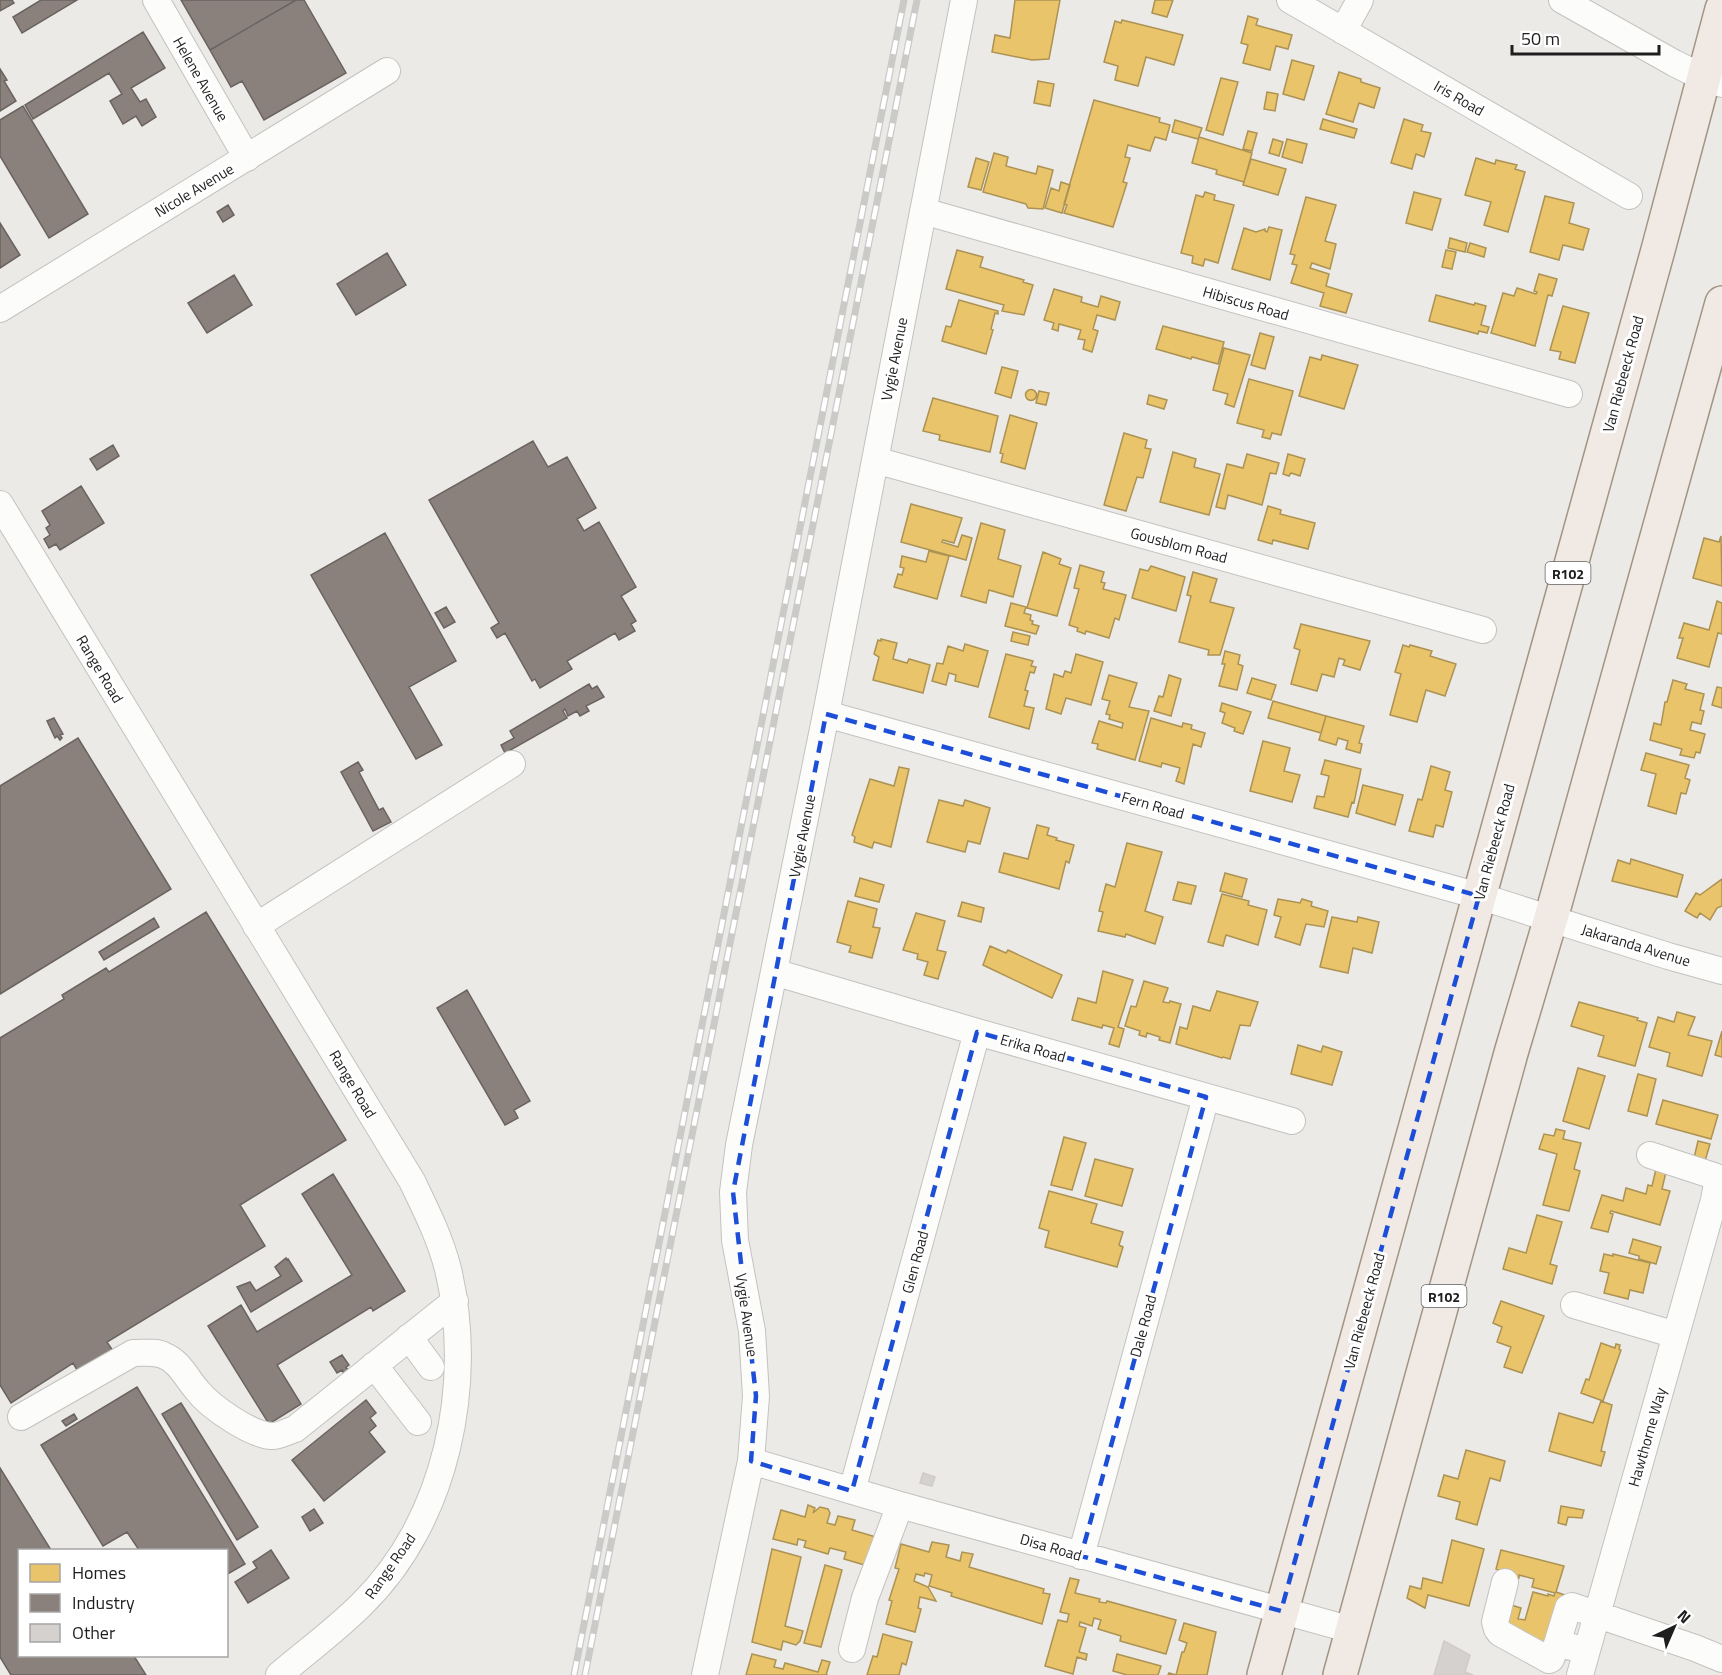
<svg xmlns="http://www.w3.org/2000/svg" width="1722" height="1675" font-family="'Titillium Web',sans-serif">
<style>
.homes{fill:#e9c46a;stroke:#ac9253;stroke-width:1.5}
.industry{fill:#8a817c;stroke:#6a6360;stroke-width:1.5}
.building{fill:#d4d1cf;stroke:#cfcbc8;stroke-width:1.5}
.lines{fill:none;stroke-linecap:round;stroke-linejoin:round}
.minor-casing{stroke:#c3c2c1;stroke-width:28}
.major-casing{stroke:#a29483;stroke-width:36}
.minor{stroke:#fcfcfb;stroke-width:26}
.major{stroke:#f0e9e4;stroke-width:33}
.rail-casing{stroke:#cacac9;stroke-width:7}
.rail{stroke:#fff;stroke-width:4.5;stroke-dasharray:14;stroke-linecap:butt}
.marked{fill:none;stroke:#1d4ed8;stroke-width:4.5;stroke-dasharray:12 8;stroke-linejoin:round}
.labels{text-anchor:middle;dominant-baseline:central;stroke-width:6;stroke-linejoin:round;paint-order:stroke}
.shield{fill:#fff;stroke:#626262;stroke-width:1.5}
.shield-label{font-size:14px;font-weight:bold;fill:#1e1e1e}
.street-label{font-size:15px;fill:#1e1e1e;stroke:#fff}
</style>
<rect width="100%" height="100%" fill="#eceae7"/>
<path class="homes" d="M1015 0H1060L1049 59 1032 60 992 52 995 35 1010 38Z
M1155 0H1173L1167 17 1152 13Z
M1248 16 1258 19 1256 25 1292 35 1288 49 1276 46 1270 70 1243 63 1248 45 1241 43Z
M1122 20 1183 35 1174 65 1146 57 1138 86 1115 80 1118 66 1104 62 1115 21 1121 23Z
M1292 60 1314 66 1304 100 1283 94Z
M1339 72 1361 79V82L1380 88 1374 108 1359 103 1353 122 1326 114Z
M1221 78 1238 82 1223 135 1206 130Z
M1038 81 1054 84 1050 106 1034 103Z
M1267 92 1278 94 1275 111 1264 109Z
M1094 100 1160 118 1159 122 1170 125 1166 140 1155 137 1150 151 1128 145 1125 157 1130 158 1123 182 1127 183 1113 227 1064 213 1067 205 1064 204Z
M1323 119 1357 129 1354 138 1320 129Z
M1404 119 1423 125 1421 131 1431 133 1424 157 1416 154 1412 169 1391 163Z
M1175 120 1202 128 1198 139 1172 132Z
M1248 131 1257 133 1252 151 1243 149Z
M1199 137 1252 153 1244 182 1216 174 1217 170 1192 163Z
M1273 139 1283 142 1279 156 1269 153Z
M1287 139 1307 144 1302 163 1282 157Z
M994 153 1008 157 1006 166 1036 174 1038 166 1053 170 1043 209 1028 208 1026 204 983 192Z
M976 158 989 162 981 190 968 187Z
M1476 158 1495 164 1496 160 1517 165 1515 169 1525 172 1508 232 1484 225 1491 202 1465 195Z
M1251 159 1286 169 1278 195 1243 185Z
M1061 182 1070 185 1062 213 1045 208 1051 188 1059 191Z
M1205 192 1215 195 1214 200 1234 205 1218 263 1205 259 1203 266 1192 263 1193 256 1181 253 1196 195 1203 197Z
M1414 192 1441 199 1432 230 1406 223Z
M1545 196 1574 203 1569 223 1589 229 1583 250 1563 245 1559 260 1530 252Z
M1306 197 1336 205 1325 241 1336 244 1330 269 1312 263 1310 268 1329 274 1326 286 1352 294 1346 313 1320 306 1324 293 1291 283 1297 265 1292 264 1295 255 1290 254Z
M1269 227 1282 230 1270 280 1232 269 1244 228 1256 232 1265 229V231L1267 232Z
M1450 238 1467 243 1465 252 1448 248Z
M1470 243 1486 248 1484 257 1467 252Z
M957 250 983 257 980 267 1024 280 1023 282 1033 285 1024 315 1002 311 1004 305 946 289Z
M1446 250 1456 252 1452 269 1442 267Z
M1539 274 1557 279 1552 296 1548 295 1535 346 1491 333 1503 293 1514 296 1517 288 1536 294 1537 292 1534 291Z
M1054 289 1082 297 1081 302 1098 307 1101 296 1120 302 1115 320 1097 315 1093 329 1098 331 1092 352 1083 349 1085 340 1078 339 1081 330 1059 324 1058 331 1052 329 1054 323 1044 320Z
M1436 295 1474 305 1475 303 1486 306 1481 325 1489 327 1487 333 1479 331 1478 334 1429 321Z
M959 300 998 311V314L995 313 991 329 993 330 986 354 942 341 946 326 951 327Z
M1563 306 1589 313 1575 363 1559 359 1561 352 1550 350Z
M1163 326 1224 342 1218 364 1192 357 1191 359 1156 349Z
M1260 333 1274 337 1265 369 1251 365Z
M1224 348 1250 355 1234 407 1225 404 1228 394 1213 390Z
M1322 355 1358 365 1344 409 1299 396 1310 357 1321 360Z
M1002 367 1018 371 1011 398 995 393Z
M1249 379 1293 391 1281 435 1272 433 1270 439 1262 437 1264 430 1237 423Z
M1025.5 395a5.5 5.5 0 1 1 11 0a5.5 5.5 0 1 1-11 0Z
M1039 391 1049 393 1046 405 1036 403Z
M1149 395 1167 400 1164 409 1147 404Z
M933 398 998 416 990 452 939 440 940 435 923 431Z
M1010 415 1037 423 1025 469 1001 462 1003 454 1000 453Z
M1124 433 1147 440 1145 448 1151 449 1143 478 1137 477 1126 511 1104 505Z
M1173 452 1196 459 1194 467 1220 474 1209 515 1160 502Z
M1247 454 1279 463 1276 474 1270 473 1262 505 1228 495 1225 509 1216 507 1227 464 1243 468Z
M1288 454 1305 459 1300 476 1291 473 1289 476 1283 474Z
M911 504 962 518 954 543 943 540 942 542 958 547 962 535 972 538 966 560 901 542Z
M1268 506 1281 510 1280 514 1315 523 1308 549 1273 540 1272 544 1258 540Z
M981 523 1005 530 998 559 1021 566 1013 597 989 590 986 603 961 596Z
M1721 536 1722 586 1693 578 1704 538 1719 542Z
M929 551 949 556 937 599 894 587 898 574 902 575 904 568 900 567 902 556 926 562Z
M1043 552 1061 559 1059 564 1071 568 1057 616 1027 608Z
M1080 565 1104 572 1101 582 1105 583 1103 589 1126 595 1119 620 1115 618 1109 638 1086 631 1085 634 1077 631 1078 628 1069 625 1079 589 1074 588Z
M1151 566 1185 577 1176 611 1132 598 1140 569 1148 571Z
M1193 572 1217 579 1210 602 1234 608 1220 655H1208L1209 650 1179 642 1191 596 1187 595Z
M1717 601 1722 603V634L1718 633 1709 667 1677 658 1683 638H1679L1684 623 1709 630Z
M1011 603 1026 607 1024 613 1031 615 1030 620 1033 621 1032 624 1039 626 1036 634 1005 626Z
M1301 624 1370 641 1360 670 1343 665 1345 660 1339 658 1334 677 1322 674 1317 691 1291 684 1300 650 1294 648Z
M1013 632 1030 636 1028 645 1011 641Z
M881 639 897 643 893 659 907 663 909 659 930 665 923 693 873 680 879 657 874 654 878 640 881 641Z
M965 644 988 651 978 687 955 681 956 675 949 673 946 685 932 681 937 663 943 664 948 646 963 651Z
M1403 645 1409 647 1410 645 1432 651 1430 656 1456 664 1445 696 1426 690 1417 722 1390 715 1401 674 1395 672Z
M1225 651 1240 655 1238 664 1243 666 1237 690 1219 686 1225 664H1222Z
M1006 654 1033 661 1031 666 1036 667 1034 673 1030 672 1025 690 1028 691 1024 706 1034 708 1029 729 989 717Z
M1076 654 1103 662 1091 705 1066 698 1061 714 1046 709 1054 674 1063 677 1065 671 1071 673Z
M1109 675 1137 683 1129 707 1149 711 1135 760 1097 749 1098 744 1092 743 1099 721 1122 728 1123 723 1109 719 1110 715 1106 714 1110 701 1102 699Z
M1169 675 1181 679 1171 716 1154 711 1159 696 1163 697Z
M1252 678 1276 685 1271 700 1247 693Z
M1673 680 1687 684 1685 689 1704 694 1700 710 1704 711 1701 724 1692 722 1690 730 1705 734 1700 753 1696 752 1694 758 1680 755 1682 749 1650 740 1654 723 1661 725 1665 702H1667Z
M1717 687 1722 688V708L1712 705Z
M1273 701 1326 716 1321 733 1268 718Z
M1222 703 1251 712 1243 734 1234 731 1235 728 1222 723 1225 713 1220 711Z
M1326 716 1364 726 1359 743 1362 744 1360 753 1346 749 1348 741 1338 738 1336 745 1319 740Z
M1151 718 1182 727 1183 723 1192 725 1191 729 1205 733 1201 747 1193 744 1184 784 1176 781 1180 768 1162 763 1161 767 1139 761Z
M1263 741 1290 748 1284 771 1300 775 1292 802 1250 791Z
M1646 753 1689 765 1685 778 1690 780 1686 794 1681 793 1676 814 1648 806 1656 774 1641 770Z
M1325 760 1361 769 1354 803 1352 802 1348 817 1314 808 1317 796 1324 797 1329 776 1321 774Z
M1431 766 1450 772 1445 790 1452 792 1443 827 1436 825 1433 837 1409 831 1418 799 1422 800Z
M899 767 909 769 891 847 874 842 872 848 854 842 855 837 852 835 870 779 894 786Z
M1363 785 1403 795 1395 825 1356 813Z
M939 800 963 806 965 800 990 808 980 844 968 841 965 852 927 842Z
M1037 825 1049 828 1047 835 1057 838 1056 840 1074 845 1069 863 1066 861 1059 889 999 872 1004 853 1028 859Z
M1127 843 1162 852 1145 911 1163 917 1155 944 1126 934 1125 937 1098 931 1103 912 1099 911 1106 884 1115 887Z
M1631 859 1683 875 1677 897 1612 881 1618 860 1630 864Z
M1225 873 1247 879 1242 897 1220 891Z
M860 878 884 885 879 902 855 896Z
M1722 879V906L1717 908 1710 920 1700 913 1697 918 1685 911 1696 893 1700 895Z
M1178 882 1196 886 1191 904 1173 900Z
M1222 894 1249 901 1248 905 1267 910 1258 945 1226 935 1223 946 1208 942Z
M1278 899 1300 903 1302 899 1312 902 1311 906 1328 911 1324 927 1306 924 1300 945 1275 937 1281 917 1274 915Z
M848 901 877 909 873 927 880 928 872 958 849 952 851 946 837 942Z
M962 902 984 908 981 922 958 916Z
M916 913 945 921 937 950 946 952 938 979 924 975 928 962 917 959 918 954 903 950Z
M1332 917 1357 922 1358 917 1379 922 1372 953 1353 948 1348 973 1320 967Z
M990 946 1006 953 1008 950 1062 975 1052 998 983 965Z
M1103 971 1133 980 1118 1027 1124 1029 1119 1047 1109 1044 1114 1028 1103 1025 1102 1028 1072 1020 1078 998 1096 1003Z
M1144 981 1168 988 1163 1002 1169 1003 1170 1001 1181 1004 1170 1043 1159 1040 1160 1037 1147 1033 1146 1037 1139 1035 1140 1031 1125 1026 1131 1006 1136 1007Z
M1217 991 1258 1002 1250 1026 1240 1025 1230 1059 1223 1057 1222 1058 1176 1044 1180 1027 1187 1029 1193 1006 1210 1011Z
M1579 1002 1638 1018 1637 1020 1647 1023 1635 1066 1598 1056 1604 1036 1571 1026Z
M1677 1012 1695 1017 1688 1035 1712 1041 1702 1076 1667 1066 1670 1053 1649 1047 1658 1017 1674 1022Z
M1722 1031V1057L1715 1055Z
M1298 1045 1321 1052 1323 1046 1342 1052 1332 1085 1291 1074Z
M1578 1068 1605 1076 1589 1129 1563 1121Z
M1638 1074 1656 1079 1647 1116 1628 1111Z
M1663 1100 1718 1115 1711 1139 1656 1124Z
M1556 1129 1565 1131 1563 1139 1581 1143 1574 1169 1580 1171 1569 1211 1543 1205 1557 1154 1539 1149 1544 1134 1554 1136Z
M1064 1137 1086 1143 1072 1190 1051 1185Z
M1698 1141 1710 1144 1705 1161 1694 1158Z
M1095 1159 1133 1169 1122 1206 1085 1196Z
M1656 1169 1666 1172 1662 1189 1670 1191 1660 1225 1611 1211 1610 1213 1613 1214 1608 1232 1591 1228 1602 1195 1623 1201 1626 1188 1646 1194 1648 1185 1652 1186Z
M1049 1191 1097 1204 1091 1223 1123 1232 1119 1245 1123 1247 1117 1267 1045 1247 1049 1231 1039 1228Z
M1537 1215 1562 1222 1550 1264 1557 1266 1552 1284 1503 1269 1509 1248 1526 1253Z
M1633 1239 1661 1247 1656 1264 1639 1259V1256L1629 1253Z
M1604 1254 1613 1256V1254L1650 1263 1643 1293 1630 1290 1628 1299 1604 1293 1609 1273 1600 1271Z
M1501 1301 1544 1316 1522 1373 1504 1367 1511 1347 1497 1342 1502 1327 1493 1323Z
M1601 1343 1615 1348 1616 1344 1620 1345 1619 1349 1621 1350 1603 1401 1581 1393 1586 1379 1589 1380Z
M1601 1401 1612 1405 1601 1451 1605 1452 1601 1466 1549 1451 1559 1413 1593 1423Z
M1466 1450 1505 1461 1500 1481 1490 1478 1477 1525 1456 1519 1460 1502 1438 1496 1444 1475 1458 1479Z
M808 1505 815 1508 813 1513 820 1507 828 1509 830 1513 827 1523 835 1525 838 1516 855 1520 852 1530 876 1537 868 1566 844 1559 846 1552 830 1548 828 1554 804 1547 806 1541 798 1539 797 1545 773 1539 781 1510 805 1517Z
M1561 1506 1584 1510 1582 1518 1568 1517 1566 1525 1558 1523Z
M1452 1540 1484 1549 1469 1606 1428 1595 1425 1608 1407 1598 1410 1586 1421 1589 1423 1578 1442 1583Z
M932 1542 949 1545 946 1557 960 1561 962 1552 973 1554 969 1567 1044 1589 1043 1593 1050 1594 1042 1624 951 1596 952 1593 929 1586 932 1575 925 1573 924 1576 916 1574 914 1581 928 1587 936 1601 920 1597 918 1608 921 1609 915 1632 886 1624 892 1601 889 1600 899 1569 895 1568 901 1544 929 1552Z
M772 1549 801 1557 785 1626 803 1631 800 1641 796 1645 783 1641 781 1650 752 1642Z
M1501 1550 1564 1566 1556 1592 1565 1595 1546 1649 1501 1628 1508 1604 1521 1608 1518 1619 1525 1620 1533 1592 1548 1596V1594L1554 1596 1555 1593 1532 1587 1534 1579 1519 1575V1578L1512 1576 1496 1569Z
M825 1565 842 1570 821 1647 804 1643Z
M1070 1578 1079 1580 1075 1593 1100 1599 1099 1602 1106 1603 1107 1601 1176 1620 1166 1654 1120 1641 1121 1636 1098 1629 1101 1620 1094 1618 1092 1626 1080 1622 1079 1626 1086 1628 1079 1652 1087 1654 1086 1660 1077 1657 1073 1674 1045 1666 1058 1620 1067 1622 1069 1614 1060 1612Z
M1184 1623 1216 1632 1207 1675H1168L1169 1673 1176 1675 1182 1652H1184L1187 1643 1179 1640Z
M883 1634 912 1642 906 1665 902 1663 899 1675H867L873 1656 877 1657Z
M752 1654 776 1660 774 1667 783 1669 785 1663 818 1672 822 1660 830 1662 826 1675H828H746Z
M1117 1654 1161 1666 1158 1675H1127L1113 1671Z"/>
<path class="industry" d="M0 0H12L14 3 0 11Z
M41 0H77L22 33 13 17Z
M181 0H296L210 50Z
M296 0H304L346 73 264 120 242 81 231 87 210 50Z
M143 32 165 68 131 88 140 102 146 99 156 117 142 126 136 116 123 124 110 101 122 94 109 73 33 119 25 105Z
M0 69 7 80 4 81 16 101 0 111Z
M23 106 88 214 49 238 0 156V120Z
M228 205 234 215 223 222 217 212Z
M0 223 20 255 0 268Z
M387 253 406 285 356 315 337 284Z
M234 275 252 305 207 333 188 303Z
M533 441 548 467 567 457 596 508 577 519 584 531 599 522 636 587 621 596 636 621 631 624 635 631 619 640 615 633 567 661 572 669 540 688 535 679 532 681 505 633 497 638 491 628 499 623 429 500Z
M113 445 119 456 97 470 90 459Z
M81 486 104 523 60 550 56 544 49 548 44 539 50 535 46 528 50 525 42 511Z
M385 533 456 661 409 687 442 745 416 759 311 575Z
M446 607 455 622 444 628 435 613Z
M589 684 592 689 597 686 604 697 586 706 589 711 580 716 577 711 568 716 565 709 563 711 567 718 505 753 501 745 514 738 510 731Z
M54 718 63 734 60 735 62 738 60 740 57 736 55 738 47 721Z
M78 738 171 889 0 994V786Z
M358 762 363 770 359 772 379 810 383 808 391 822 373 831 341 772Z
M206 912 346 1140 240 1205 265 1246 107 1342 115 1354 80 1375 73 1363 11 1403 0 1385V1038L64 999 62 995 106 968 109 972Z
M154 918 159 927 104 960 99 952Z
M467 990 530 1101 514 1110 518 1118 505 1125 437 1008Z
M333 1174 405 1291 373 1311 371 1307 277 1365 301 1404 269 1424 208 1326 241 1305 257 1332 352 1275 302 1194Z
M286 1258 287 1260 288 1259 302 1281 251 1312 237 1287 250 1282 256 1291 281 1276 275 1267Z
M342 1355 349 1365 346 1367 350 1373 345 1376 342 1370 337 1373 330 1362Z
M137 1387 245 1564 226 1575V1550H139L127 1532 103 1546 41 1445Z
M366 1400 376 1413 370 1418 376 1426 369 1432 385 1452 324 1501 292 1460Z
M181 1403 258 1527 237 1540 162 1414Z
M74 1414 77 1419 66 1426 62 1421Z
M0 1468 51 1550H20V1656H134L146 1675H11L0 1657Z
M314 1509 323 1523 310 1531 302 1517Z
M271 1550 289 1578 248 1603 235 1582 257 1568 253 1562Z"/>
<path class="building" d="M923 1473 935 1477 932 1486 920 1483Z
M1444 1641 1470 1655 1465 1672 1473 1675H1434Z"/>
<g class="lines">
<g class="minor-casing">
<path id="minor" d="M156 0 247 158
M1290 0 1629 196
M1562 0 1674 63 1704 78 1722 84
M1343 31 1360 0
M923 211 1569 394
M0 309 387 71
M875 460 1483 630
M0 504 412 1181C426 1210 440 1238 448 1269 475 1383 447 1521 362 1604 336 1630 306 1652 279 1675
M826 714 1479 896 1668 956 1722 971
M256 926 512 764
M774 972 977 1032 1292 1121
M1574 1305 1676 1335
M409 1337 431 1367
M374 1365 418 1422
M21 1417 133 1353C144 1353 156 1351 165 1356 180 1362 187 1379 197 1390 210 1407 251 1435 272 1436 280 1436 288 1431 295 1429L455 1301
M751 1461 900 1505 1352 1630
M852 1491 977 1032
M1081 1556 1206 1097
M1505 1582 1495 1622 1497 1629 1500 1633 1549 1660 1551 1659 1557 1644 1572 1647
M1557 1644 1568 1608 1572 1606 1695 1648 1722 1659
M852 1649 865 1598 900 1505
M705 1675 751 1461 756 1396 752 1331 735 1240 733 1192 739 1145 826 714 964 0
M1580 1675 1714 1200 1718 1178 1714 1176 1650 1155"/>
</g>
<g class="major-casing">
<path id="major" d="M1264 1675 1658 250 1722 9
M1340 1675 1511 1053 1551 918 1722 303"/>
</g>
<use href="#minor" class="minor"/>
<use href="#major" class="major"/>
<g class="rail-casing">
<path id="rail" d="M574 1675 904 0
M585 1675 917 0"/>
</g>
<use href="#rail" class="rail"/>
</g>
<path class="marked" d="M826 714 1479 896 1281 1611 1081 1556 1206 1097 977 1032 852 1491 751 1461 756 1396 733 1192Z"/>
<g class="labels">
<g class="shield">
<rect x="1545.5" y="562" width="45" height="22" rx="4.5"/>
<rect x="1421.5" y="1285" width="45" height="22" rx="4.5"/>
</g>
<g class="shield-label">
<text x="1568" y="573">R102</text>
<text x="1444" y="1296">R102</text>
</g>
<g class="street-label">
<text transform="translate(201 79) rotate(60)">Helene Avenue</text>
<text transform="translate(1459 98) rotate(30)">Iris Road</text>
<text transform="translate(194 190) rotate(-31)">Nicole Avenue</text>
<text transform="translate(1246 303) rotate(16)">Hibiscus Road</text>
<text transform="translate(894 359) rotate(-79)">Vygie Avenue</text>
<text transform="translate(1623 374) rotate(-75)">Van Riebeeck Road</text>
<text transform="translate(1179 545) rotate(15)">Gousblom Road</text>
<text transform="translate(100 669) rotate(59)">Range Road</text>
<text transform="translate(1153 805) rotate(16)">Fern Road</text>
<text transform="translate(802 836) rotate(-79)">Vygie Avenue</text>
<text transform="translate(1494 842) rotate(-75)">Van Riebeeck Road</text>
<text transform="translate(1636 945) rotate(17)">Jakaranda Avenue</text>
<text transform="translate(1033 1048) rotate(16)">Erika Road</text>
<text transform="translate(353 1084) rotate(59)">Range Road</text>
<text transform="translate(915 1262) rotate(-75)">Glen Road</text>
<text transform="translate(1364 1311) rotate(-75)">Van Riebeeck Road</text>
<text transform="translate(747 1315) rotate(82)">Vygie Avenue</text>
<text transform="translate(1143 1326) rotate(-75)">Dale Road</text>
<text transform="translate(1647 1437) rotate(-74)">Hawthorne Way</text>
<text transform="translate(1051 1547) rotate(16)">Disa Road</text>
<text transform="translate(390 1566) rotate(-55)">Range Road</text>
</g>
</g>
<rect x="18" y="1549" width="210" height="108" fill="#ffffff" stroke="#a5a5a5" stroke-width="1.5"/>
<rect x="30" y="1564" width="30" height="18" fill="#e9c46a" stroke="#a5a5a5" stroke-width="1.5"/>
<text x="72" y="1579" font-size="18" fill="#1e1e1e">Homes</text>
<rect x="30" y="1594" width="30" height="18" fill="#8a817c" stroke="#a5a5a5" stroke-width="1.5"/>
<text x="72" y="1609" font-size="18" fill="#1e1e1e">Industry</text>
<rect x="30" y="1624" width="30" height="18" fill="#d4d1cf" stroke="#a5a5a5" stroke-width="1.5"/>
<text x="72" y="1639" font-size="18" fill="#1e1e1e">Other</text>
<g transform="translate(1674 1627) rotate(44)" stroke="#ffffff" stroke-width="4.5" paint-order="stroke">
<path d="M0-4.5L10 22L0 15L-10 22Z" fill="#1e1e1e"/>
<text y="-9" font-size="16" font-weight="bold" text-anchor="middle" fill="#1e1e1e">N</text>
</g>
<path d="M1512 45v9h147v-9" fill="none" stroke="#1e1e1e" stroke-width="3"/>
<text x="1521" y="45" font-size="18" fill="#1e1e1e" stroke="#ffffff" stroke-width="4.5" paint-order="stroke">50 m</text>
</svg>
